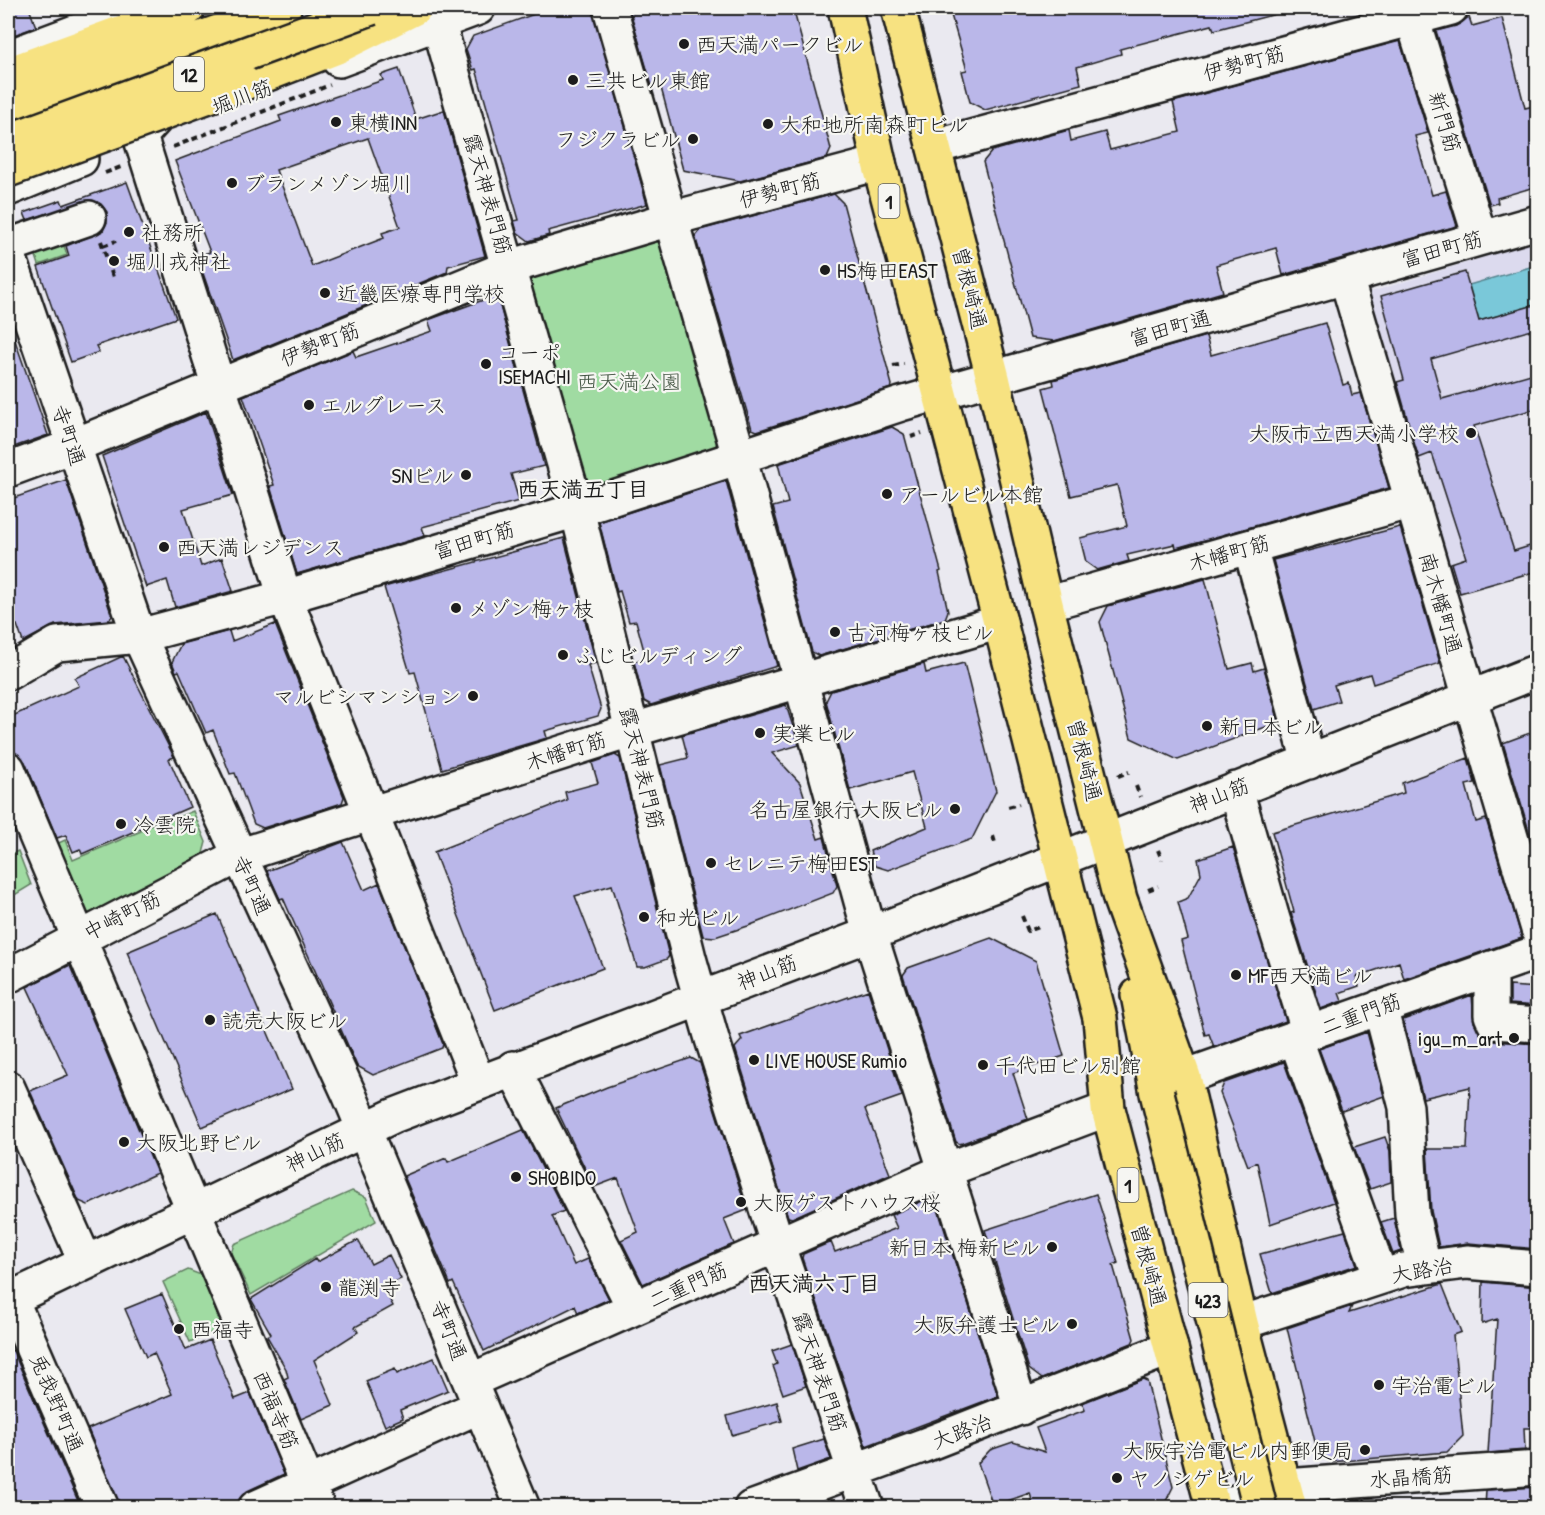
<svg xmlns="http://www.w3.org/2000/svg" width="1545" height="1515" font-family="'Patrick Hand','Klee One',sans-serif">
<style>
.built{fill:#dcdaee}
.green{fill:#a0dba2;stroke:#5e7c5f;stroke-width:1.5}
.water{fill:#7ac8d9;stroke:#54838d;stroke-width:1.5}
.building{fill:#bab7e9;stroke:#1c1c1c;stroke-width:1.5;fill-rule:evenodd}
.lines{fill:none;stroke-linecap:round;stroke-linejoin:round}
.minor-casing{stroke:#1c1c1c;stroke-width:38}
.highway-casing{stroke:#1c1c1c;stroke-width:38}
.path{stroke:#1c1c1c;stroke-width:4;stroke-dasharray:6 4.5;stroke-linecap:butt}
.minor{stroke:#f6f6f2;stroke-width:33}
.highway{stroke:#f7e281;stroke-width:33}
.highway-bridge-casing{stroke:#1c1c1c;stroke-width:38;stroke-linecap:butt}
.highway-bridge{stroke:#f7e281;stroke-width:33}
.poi-dot{fill:#1c1c1c;stroke:#f6f6f2;stroke-width:2}
.labels{text-anchor:middle;dominant-baseline:central;stroke-width:4.5;stroke-linejoin:round;paint-order:stroke}
.shield{fill:#f6f6f2;stroke:#5d5d5c;stroke-width:1.5}
.shield-label{font-size:20px;font-weight:bold;fill:#1c1c1c}
.poi-label{font-size:21px;fill:#1c1c1c;stroke:#f6f6f2;text-anchor:start}
.street-label{font-size:21px;fill:#1c1c1c;stroke:#f6f6f2}
.park-label{font-size:21px;fill:#454;stroke:#f6f6f2}
.neighbourhood-label{font-size:22px;font-weight:bold;fill:#1c1c1c;stroke:#f6f6f2}
</style>
<rect width="100%" height="100%" fill="#eae9f0"/>
<filter id="ink" filterUnits="userSpaceOnUse"><feTurbulence type="fractalNoise" baseFrequency=".0167" numOctaves="2"/><feDisplacementMap in="SourceGraphic" scale="12" xChannelSelector="R" yChannelSelector="G"/><feConvolveMatrix kernelMatrix="1 2 1 2 8 2 1 2 1" color-interpolation-filters="sRGB"/></filter>
<g filter="url(#ink)">
<path class="built" d="M1537 241V571L1452 595 1364 294Z"/>
<path class="green" d="M664 234 720 437 713 450 594 486 581 479 529 285 536 273Z
M61 237 67 255 39 265 32 244Z
M154 811 161 824 193 811 206 842 202 857 91 914 77 910 50 847 65 840 73 860 141 831 136 819Z
M18 851 31 885 8 899V855Z
M352 1191 366 1197 376 1221 251 1295 231 1253 234 1244Z
M188 1270 201 1275 223 1328 190 1342 163 1282Z"/>
<path class="water" d="M1537 265V304L1479 321 1469 285Z"/>
<path class="building" d="M8 8H29L36 27 8 37Z
M551 8H592L647 204 548 231 549 235 529 241 517 232 514 221 519 220 476 69 473 70 466 49 473 36Z
M629 8H793L831 149 827 158 740 181 683 170 660 84 652 86Z
M949 8H1275L1276 14 1214 30 1212 25 1120 49 1121 54 1077 67 1081 84 985 110 970 102 962 71 967 70Z
M1469 17 1472 26 1502 18 1525 108 1538 105V186L1497 198 1498 203 1490 205 1436 31 1456 26Z
M1400 41 1428 133 1415 136 1432 195 1446 191 1457 226 1283 275 1276 248 1216 265 1223 292 1054 341 1030 338 983 162 992 151 1069 130 1071 141 1105 132 1110 150 1180 132 1173 102Z
M399 69 416 119 444 110 485 256 448 266 447 272 233 360 197 256 210 252 175 161 281 121 279 116 383 80 381 75ZM368 138 400 227 382 233 384 238 312 266 276 170Z
M127 182 176 318 96 346 99 352 71 362 38 267 69 256 66 246 103 231 107 222V212L101 204 92 200 27 220 24 213 61 200 63 205Z
M834 194 843 203 892 385 891 388 757 431 752 429 695 236 700 230Z
M1465 272 1479 321 1538 304V328L1431 359 1442 399 1538 372V408L1474 426 1514 551 1530 546 1537 571 1460 593 1451 563 1466 558 1432 453 1419 458 1415 446 1397 382 1404 380 1381 296Z
M497 295 544 466 511 474 519 501 422 527 425 536 297 574 270 486 274 485 243 396 353 351 356 357 432 331 428 320Z
M1325 323 1343 385 1349 383 1352 395 1361 393 1389 488 1176 548 1175 544 1127 555 1129 561 1097 570 1086 562 1080 538 1127 526 1117 485 1071 496 1043 388 1054 385 1053 380 1206 336 1211 355Z
M10 326 48 435 8 449V327Z
M206 412 233 495 183 509 201 566 222 558 233 591 175 607 167 580 146 587 102 456Z
M892 427 904 434 941 571 939 572 948 611 945 619 819 656 812 652 773 507 788 503 778 464Z
M66 480 112 616 109 620 55 625 23 642 17 625 8 628V500Z
M726 481 777 666 651 705 644 701 634 662 646 658 636 621 629 622 620 591 617 592 599 522Z
M1400 527 1440 663 1373 684 1370 674 1334 685 1339 701 1314 709 1273 560Z
M564 538 596 663 588 665 601 709 598 716 545 731 547 738 442 769 415 672 410 673 384 587Z
M1205 579 1229 669 1252 663 1254 671 1264 668 1279 722 1178 760 1131 738 1100 622 1108 606Z
M275 624 344 797 342 803 263 828 254 824 235 773 230 774 213 730 206 733 179 671 176 672 172 662 181 644 229 631 232 641Z
M123 656 174 757 169 759 190 807 82 854 80 849 73 852 66 835 57 838 25 762 13 752 8 739V718L79 686 75 678Z
M964 663 996 791 972 839 888 870 875 866 870 851 927 827 912 772 850 790 826 701 831 691 924 664 926 673Z
M786 705 799 745 772 753 800 783 818 839 824 837 837 886 833 893 748 926 715 937 703 936 660 765 688 758 682 735Z
M1538 730V861L1503 743Z
M615 755 620 758 669 956 667 959 645 967H637L612 885 575 896 603 968 495 1010 434 852 567 800 565 792 598 783 592 763Z
M1468 758 1475 783 1466 785 1476 822 1486 819 1522 938 1404 979 1399 962 1356 977 1359 986 1339 993 1342 1001 1321 1009 1291 913 1294 912 1272 832 1404 793 1402 783Z
M343 842 364 890 379 883 443 1044 442 1048 373 1075 357 1066 283 898 280 899 267 871Z
M1233 847 1286 1021 1214 1047 1209 1034 1205 1035 1181 941 1188 939 1178 902 1188 898 1201 874 1198 859Z
M217 914 292 1089 202 1127 127 952Z
M991 938 1036 961 1064 1056 1013 1073 1028 1119 960 1144 956 1142 903 975 908 968Z
M68 966H70L157 1173 88 1205 79 1201 30 1091 68 1075 27 987Z
M1510 986 1538 988V1006L1510 1004Z
M868 990 902 1096 865 1109 890 1174 792 1218 788 1217 735 1048 742 1040 740 1036Z
M1472 995 1474 1022 1483 1037 1493 1041 1538 1044V1249L1468 1243 1439 1247 1431 1211 1427 1149H1467L1470 1087 1423 1098 1403 1020Z
M1367 1032 1384 1096 1342 1111 1319 1049Z
M691 1058 700 1063 747 1210 724 1219 734 1244 643 1284 621 1240 638 1232 618 1178 594 1187 556 1108 607 1087Z
M1284 1062 1334 1202 1270 1224 1257 1162 1248 1166 1220 1093 1224 1083Z
M523 1130 564 1211 552 1216 574 1265 588 1259 609 1299 578 1313 575 1306 484 1351 453 1282 450 1284 443 1267 404 1176 446 1158 448 1162Z
M1385 1137 1390 1151 1391 1182 1370 1189 1354 1147Z
M1096 1194 1118 1263 1113 1265 1134 1339 1132 1343 1042 1379 1029 1369 985 1230Z
M929 1198 935 1200 998 1396 866 1446 802 1258 803 1254 831 1242 835 1252 897 1228 891 1215Z
M1394 1218 1401 1251 1393 1254 1381 1222Z
M1345 1231 1357 1265 1272 1293 1260 1254Z
M358 1240 371 1264 389 1255 401 1279 383 1287 393 1306 355 1327 358 1332 314 1360 333 1405 301 1419 284 1379 288 1377 286 1369 267 1336 271 1334 251 1299 315 1259 317 1262Z
M1483 1282 1538 1287V1428H1524L1525 1450 1488 1453 1497 1319 1482 1324Z
M1442 1284 1461 1332 1453 1335 1463 1436 1447 1452 1331 1462 1317 1450 1287 1328 1352 1306 1349 1313Z
M162 1294 186 1350 210 1340 235 1399 250 1393 284 1474 247 1491 238 1501 222 1508H120L88 1429 172 1394 154 1353 146 1357 125 1309Z
M792 1344 806 1386 783 1394 773 1366 777 1364 772 1351Z
M8 1348 13 1351 81 1508H8Z
M434 1358 448 1390 400 1410 403 1418 385 1426 366 1381 395 1369 397 1374Z
M1143 1379 1147 1381 1173 1487 1164 1505 1156 1508H1034L1030 1493 993 1506 978 1463 990 1450 1013 1442 1045 1452 1036 1428 1085 1410 1082 1403Z
M777 1402 782 1421 732 1435 727 1416Z
M824 1439 831 1459 797 1471 792 1449Z
M1538 1487V1508H1485L1486 1490Z"/>
<g class="lines">
<g class="minor-casing">
<path id="minor" d="M610 8 739 456 870 934 1021 1408
M1409 8 1480 237
M438 21 577 510 689 958 712 1039 778 1246 867 1508
M8 57 139 8
M339 60 478 8
M169 104 140 136 285 597 478 1082
M934 147 1451 8
M8 189 81 159
M8 246 89 218
M8 253 139 636 349 1094 523 1508
M1346 277 1538 929
M8 470 73 446 509 267 670 219 879 163
M1250 547 1309 762
M1046 604 1412 501
M8 673 57 644 139 636 285 597 577 510 901 404 1538 222
M8 769 318 1508
M1236 789 1272 916 1309 1033
M1491 968V1015L1494 1022 1538 1025
M8 976 238 856 633 730 1000 622
M1380 1007 1406 1107 1412 1214 1424 1267
M1295 1037 1381 1277
M513 1068 634 1308
M1184 1077 1538 952
M8 1088 86 1263
M11 1299 102 1508
M8 1300 393 1116 870 934 1538 671
M1241 1323 1403 1270 1467 1262 1538 1268
M470 1381 946 1170 1108 1109
M255 1508 480 1406
M751 1508 922 1446 1171 1348
M1217 1508 1285 1486 1538 1468"/>
</g>
<g class="highway-casing">
<path id="highway" d="M845 8 879 163 1000 622 1100 1018 1108 1109 1213 1508
M898 8 993 378 1046 604 1120 899 1184 1077 1241 1323 1290 1508
M8 74 188 8
M244 83 337 47 415 8
M8 109 284 8
M1138 995 1157 1093"/>
</g>
<path class="path" d="M173 147 330 85
M105 173 121 167
M101 241 114 280
M103 246 116 241
M893 366 904 364
M911 437 922 433
M1118 776 1129 772
M1136 786 1140 797
M1008 807 1019 804
M993 836 996 846
M1158 850 1162 860
M1148 890 1158 886
M1022 916 1028 931 1039 927"/>
<use href="#minor" class="minor"/>
<use href="#highway" class="highway"/>
<g class="highway-bridge-casing">
<path id="highway-bridge" d="M8 141 371 8
M8 170 244 83
M1157 1093 1260 1508"/>
</g>
<use href="#highway-bridge" class="highway-bridge"/>
</g>
</g>
<g class="poi-dot">
<circle cx="684" cy="44" r="6"/>
<circle cx="573" cy="80" r="6"/>
<circle cx="336" cy="122" r="6"/>
<circle cx="768" cy="124" r="6"/>
<circle cx="693" cy="139" r="6"/>
<circle cx="232" cy="183" r="6"/>
<circle cx="129" cy="232" r="6"/>
<circle cx="114" cy="261" r="6"/>
<circle cx="825" cy="270" r="6"/>
<circle cx="325" cy="293" r="6"/>
<circle cx="486" cy="364" r="6"/>
<circle cx="309" cy="405" r="6"/>
<circle cx="1471" cy="433" r="6"/>
<circle cx="466" cy="475" r="6"/>
<circle cx="887" cy="494" r="6"/>
<circle cx="164" cy="547" r="6"/>
<circle cx="456" cy="608" r="6"/>
<circle cx="835" cy="632" r="6"/>
<circle cx="563" cy="655" r="6"/>
<circle cx="473" cy="696" r="6"/>
<circle cx="1207" cy="726" r="6"/>
<circle cx="760" cy="733" r="6"/>
<circle cx="955" cy="809" r="6"/>
<circle cx="121" cy="824" r="6"/>
<circle cx="711" cy="863" r="6"/>
<circle cx="644" cy="917" r="6"/>
<circle cx="1236" cy="975" r="6"/>
<circle cx="210" cy="1020" r="6"/>
<circle cx="1514" cy="1038" r="6"/>
<circle cx="754" cy="1060" r="6"/>
<circle cx="983" cy="1065" r="6"/>
<circle cx="124" cy="1142" r="6"/>
<circle cx="516" cy="1177" r="6"/>
<circle cx="741" cy="1202" r="6"/>
<circle cx="1052" cy="1247" r="6"/>
<circle cx="326" cy="1287" r="6"/>
<circle cx="1072" cy="1324" r="6"/>
<circle cx="179" cy="1329" r="6"/>
<circle cx="1379" cy="1385" r="6"/>
<circle cx="1365" cy="1450" r="6"/>
<circle cx="1117" cy="1478" r="6"/>
</g>
<g class="labels">
<g class="shield">
<rect x="174" y="57" width="30" height="34" rx="4.5"/>
<rect x="878.5" y="184" width="21" height="34" rx="4.5"/>
<rect x="1117.5" y="1168" width="21" height="34" rx="4.5"/>
<rect x="1188.5" y="1283" width="39" height="34" rx="4.5"/>
</g>
<g class="shield-label">
<text x="189" y="74">12</text>
<text x="889" y="201">1</text>
<text x="1128" y="1185">1</text>
<text x="1208" y="1300">423</text>
</g>
<g class="poi-label">
<text x="696" y="44">西天満パークビル</text>
<text x="585" y="80">三共ビル東館</text>
<text x="348" y="122">東横INN</text>
<text x="780" y="124">大和地所南森町ビル</text>
<text x="681" y="139" text-anchor="end">フジクラビル</text>
<text x="244" y="183">ブランメゾン堀川</text>
<text x="141" y="232">社務所</text>
<text x="126" y="261">堀川戎神社</text>
<text x="837" y="270">HS梅田EAST</text>
<text x="337" y="293">近畿医療専門学校</text>
<text x="498" y="352">コーポ<tspan x="498" dy="24">ISEMACHI</tspan></text>
<text x="321" y="405">エルグレース</text>
<text x="1459" y="433" text-anchor="end">大阪市立西天満小学校</text>
<text x="454" y="475" text-anchor="end">SNビル</text>
<text x="899" y="494">アールビル本館</text>
<text x="176" y="547">西天満レジデンス</text>
<text x="468" y="608">メゾン梅ヶ枝</text>
<text x="847" y="632">古河梅ヶ枝ビル</text>
<text x="575" y="655">ふじビルディング</text>
<text x="461" y="696" text-anchor="end">マルビシマンション</text>
<text x="1219" y="726">新日本ビル</text>
<text x="772" y="733">実業ビル</text>
<text x="943" y="809" text-anchor="end">名古屋銀行 大阪ビル</text>
<text x="133" y="824">冷雲院</text>
<text x="723" y="863">セレニテ梅田EST</text>
<text x="656" y="917">和光ビル</text>
<text x="1248" y="975">MF西天満ビル</text>
<text x="222" y="1020">読売大阪ビル</text>
<text x="1502" y="1038" text-anchor="end">igu_m_art</text>
<text x="766" y="1060">LIVE HOUSE Rumio</text>
<text x="995" y="1065">千代田ビル別館</text>
<text x="136" y="1142">大阪北野ビル</text>
<text x="528" y="1177">SHOBIDO</text>
<text x="753" y="1202">大阪ゲストハウス桜</text>
<text x="1040" y="1247" text-anchor="end">新日本 梅新ビル</text>
<text x="338" y="1287">龍渕寺</text>
<text x="1060" y="1324" text-anchor="end">大阪弁護士ビル</text>
<text x="191" y="1329">西福寺</text>
<text x="1391" y="1385">宇治電ビル</text>
<text x="1353" y="1450" text-anchor="end">大阪宇治電ビル内郵便局</text>
<text x="1129" y="1478">ヤノシゲビル</text>
</g>
<g class="street-label">
<text transform="translate(1244 63) rotate(-15)">伊勢町筋</text>
<text transform="translate(242 97) rotate(-21)">堀川筋</text>
<text transform="translate(1445 122) rotate(73)">新門筋</text>
<text transform="translate(780 190) rotate(-15)">伊勢町筋</text>
<text transform="translate(488 194) rotate(74)">露天神表門筋</text>
<text transform="translate(1442 249) rotate(-16)">富田町筋</text>
<text transform="translate(970 288) rotate(76)">曽根崎通</text>
<text transform="translate(1170 328) rotate(-16)">富田町通</text>
<text transform="translate(320 344) rotate(-22)">伊勢町筋</text>
<text transform="translate(69 435) rotate(71)">寺町通</text>
<text transform="translate(474 540) rotate(-17)">富田町筋</text>
<text transform="translate(1229 553) rotate(-16)">木幡町筋</text>
<text transform="translate(1441 603) rotate(74)">南木幡町通</text>
<text transform="translate(566 751) rotate(-18)">木幡町筋</text>
<text transform="translate(1085 760) rotate(76)">曽根崎通</text>
<text transform="translate(642 768) rotate(76)">露天神表門筋</text>
<text transform="translate(1219 795) rotate(-21)">神山筋</text>
<text transform="translate(252 885) rotate(65)">寺町通</text>
<text transform="translate(122 915) rotate(-27)">中崎町筋</text>
<text transform="translate(767 972) rotate(-21)">神山筋</text>
<text transform="translate(1361 1014) rotate(-20)">二重門筋</text>
<text transform="translate(315 1152) rotate(-26)">神山筋</text>
<text transform="translate(1149 1265) rotate(75)">曽根崎通</text>
<text transform="translate(1422 1270) rotate(-10)">大路治</text>
<text transform="translate(688 1285) rotate(-24)">二重門筋</text>
<text transform="translate(449 1330) rotate(68)">寺町通</text>
<text transform="translate(820 1372) rotate(71)">露天神表門筋</text>
<text transform="translate(57 1403) rotate(67)">兎我野町通</text>
<text transform="translate(276 1410) rotate(67)">西福寺筋</text>
<text transform="translate(962 1431) rotate(-21)">大路治</text>
<text transform="translate(1411 1477) rotate(-4)">水晶橋筋</text>
</g>
<g class="park-label">
<text x="629" y="381">西天満公園</text>
</g>
<g class="neighbourhood-label">
<text x="583" y="489">西天満五丁目</text>
<text x="814" y="1283">西天満六丁目</text>
</g>
</g>
<rect width="1545" height="1515" fill="none" stroke="#f6f6f2" stroke-width="30"/>
<rect x="15" y="15" width="1515" height="1485" fill="none" stroke="#1c1c1c" stroke-width="2" filter="url(#ink)"/>
</svg>
